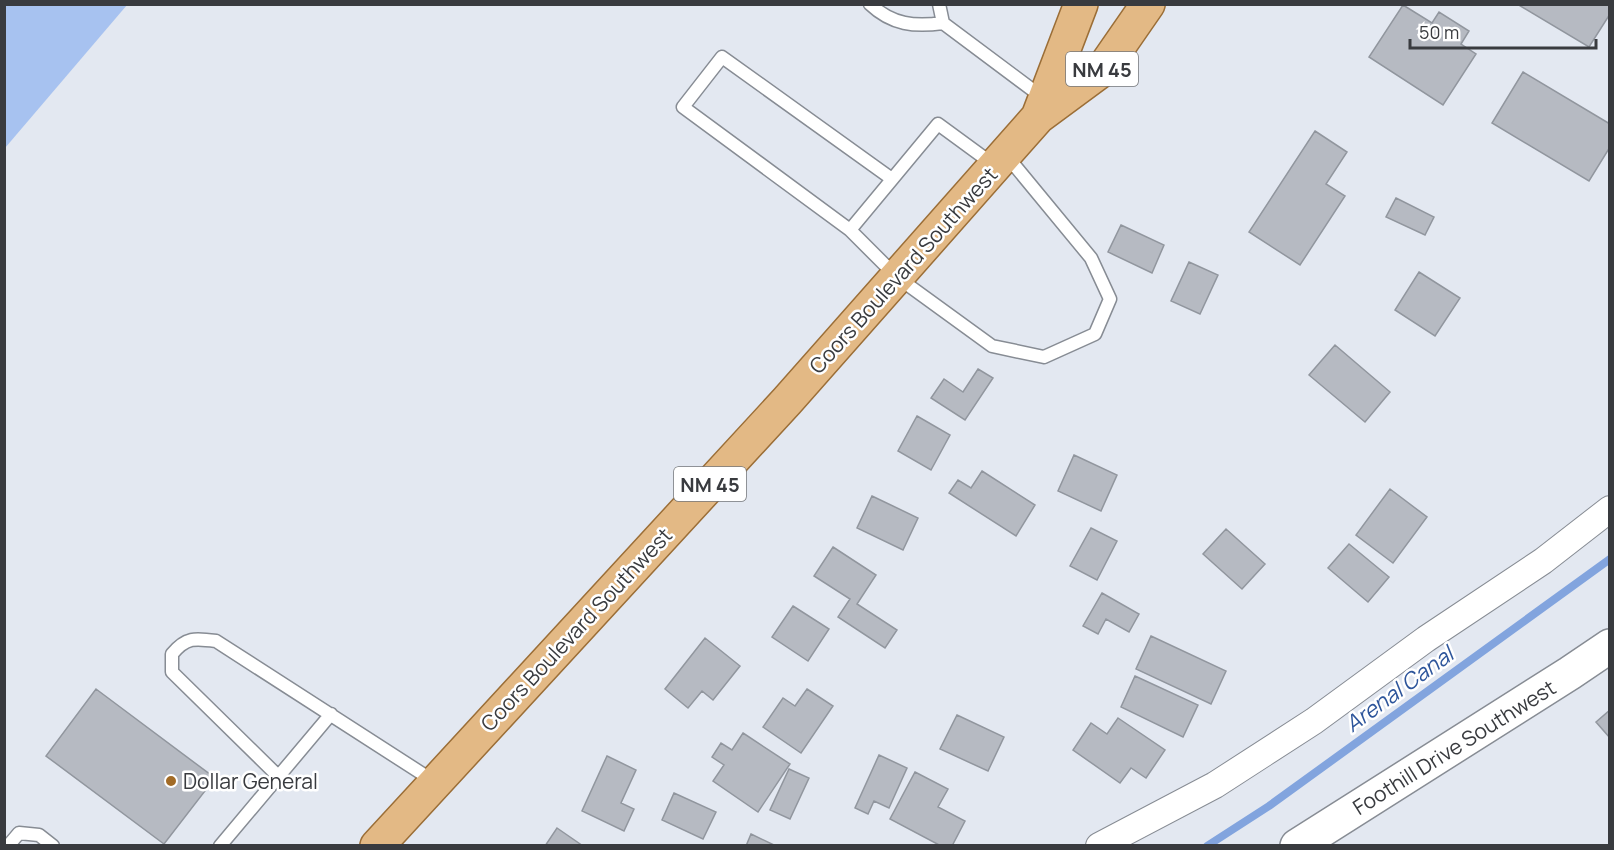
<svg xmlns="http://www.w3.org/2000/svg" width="1614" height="850" font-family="Manrope,sans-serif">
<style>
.green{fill:#a7c2f0}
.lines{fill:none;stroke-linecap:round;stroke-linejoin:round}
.stream{stroke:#82a4de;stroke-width:8}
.building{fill:#b6bac2;stroke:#91969e;stroke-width:1.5}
.lane-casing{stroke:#878c94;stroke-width:15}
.street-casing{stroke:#878c94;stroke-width:28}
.secondary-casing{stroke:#878c94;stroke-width:36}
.primary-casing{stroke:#9b6e37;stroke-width:36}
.lane{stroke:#fff;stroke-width:12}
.street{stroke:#fff;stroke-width:26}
.secondary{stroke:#fff;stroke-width:33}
.primary{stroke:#e3b985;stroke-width:33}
.poi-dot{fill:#a26b26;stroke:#fff;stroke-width:2}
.labels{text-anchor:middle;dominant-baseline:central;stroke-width:5;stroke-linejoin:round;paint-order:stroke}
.shield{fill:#fff;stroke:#747679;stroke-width:1.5}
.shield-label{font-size:20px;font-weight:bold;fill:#393b3f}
.street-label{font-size:21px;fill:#393b3f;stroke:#fff}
.poi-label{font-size:21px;fill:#393b3f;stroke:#fff;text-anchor:start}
.water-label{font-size:22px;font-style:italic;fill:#2d559b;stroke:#fff}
</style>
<rect width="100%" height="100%" fill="#e3e8f1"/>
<path class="green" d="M5 4 127 5 5 148 4 5Z"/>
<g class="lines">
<path class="stream" d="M1207 846 1269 806 1610 559"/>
</g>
<path class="building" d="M1517 4H1610V14L1589 47Z
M1403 5 1432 23 1439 12 1469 31 1461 44 1476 54 1443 105 1369 57Z
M1523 72 1610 124V147L1589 181 1492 123Z
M1315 131 1347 152 1326 184 1345 196 1300 265 1249 232Z
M1396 198 1434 217 1425 235 1386 217Z
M1121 225 1164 245 1152 273 1108 252Z
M1189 262 1218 275 1200 314 1171 301Z
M1419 272 1460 298 1435 336 1395 310Z
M1335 345 1390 392 1365 422 1309 375Z
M978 369 993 378 965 420 931 398 944 379 963 392Z
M917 416 950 435 931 470 898 451Z
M1074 455 1117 475 1101 511 1058 491Z
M982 471 1035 505 1016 536 949 493 958 480 971 488Z
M1390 489 1427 517 1393 563 1356 535Z
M872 496 918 518 903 550 857 528Z
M1091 528 1117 541 1097 580 1070 566Z
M1226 529 1265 564 1242 589 1203 554Z
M1349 544 1389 577 1368 602 1328 568Z
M833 547 876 575 857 604 897 630 885 648 838 617 850 599 814 576Z
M1102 593 1139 614 1129 632 1106 619 1098 634 1083 626Z
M793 606 829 629 808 661 772 637Z
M1151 636 1226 671 1211 704 1136 669Z
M705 638 740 666 713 700 702 691 688 708 665 689Z
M1135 676 1198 705 1183 737 1121 707Z
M96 689 215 778 164 844 46 756Z
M807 689 833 706 801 753 763 727 783 698 795 706Z
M1610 710V738L1596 722Z
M957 715 1004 737 988 771 940 749Z
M1118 718 1165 750 1146 778 1131 768 1120 783 1073 750 1091 723 1107 734Z
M743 733 790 764 758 812 713 781 724 765 712 757 721 743 732 750Z
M879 755 907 768 889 808 874 801 868 814 855 808Z
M607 756 636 770 621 803 634 809 624 831 582 811Z
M789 769 809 778 790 819 770 810Z
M915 772 948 789 938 807 965 821 952 846H941L890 819Z
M674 793 716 812 703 839 662 820Z
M557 828 583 846H545Z
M751 834 776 846H746Z"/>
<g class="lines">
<g class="lane-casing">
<path id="lane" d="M870 4C892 25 915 27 943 23
M939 4 943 23 1042 97
M994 165 938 124 850 230 897 277 992 346 1044 357 1095 334 1110 299 1091 258 1006 155
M850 230 683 107 722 57 892 179
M279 777 172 672V654C186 637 195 638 216 641L435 782
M8 846 19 833 39 835 53 846
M220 846 331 714"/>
</g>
<g class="street-casing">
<path id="street" d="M1099 846 1215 785 1314 721 1426 639 1543 561 1610 509"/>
</g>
<g class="secondary-casing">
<path id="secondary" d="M1297 846 1570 673 1610 646"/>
</g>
<g class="primary-casing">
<path id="primary" d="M1038 117 1081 4
M377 846 787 401 1038 117 1103 69 1148 4"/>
</g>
<use href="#lane" class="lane"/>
<use href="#street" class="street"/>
<use href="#secondary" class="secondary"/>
<use href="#primary" class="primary"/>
</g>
<circle class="poi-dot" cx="171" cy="781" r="6"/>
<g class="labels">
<g class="shield">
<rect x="1066" y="52" width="72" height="34" rx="4.5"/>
<rect x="674" y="467" width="72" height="34" rx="4.5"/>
</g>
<g class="shield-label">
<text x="1102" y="69">NM 45</text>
<text x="710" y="484">NM 45</text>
</g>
<g class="street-label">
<text transform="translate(903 270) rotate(-48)">Coors Boulevard Southwest</text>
<text transform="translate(576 629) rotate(-47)">Coors Boulevard Southwest</text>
<text transform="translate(1454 747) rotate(-32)">Foothill Drive Southwest</text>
</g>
<g class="poi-label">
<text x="183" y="781">Dollar General</text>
</g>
<g class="water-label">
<text transform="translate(1399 689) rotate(-36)">Arenal Canal</text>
</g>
</g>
<rect width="1614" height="850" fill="none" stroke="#393b3f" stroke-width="12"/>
<path d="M1410 39v9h186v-9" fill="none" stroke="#393b3f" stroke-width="3"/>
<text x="1419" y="39" font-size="18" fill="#393b3f" stroke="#ffffff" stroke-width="4.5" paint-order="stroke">50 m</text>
</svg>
